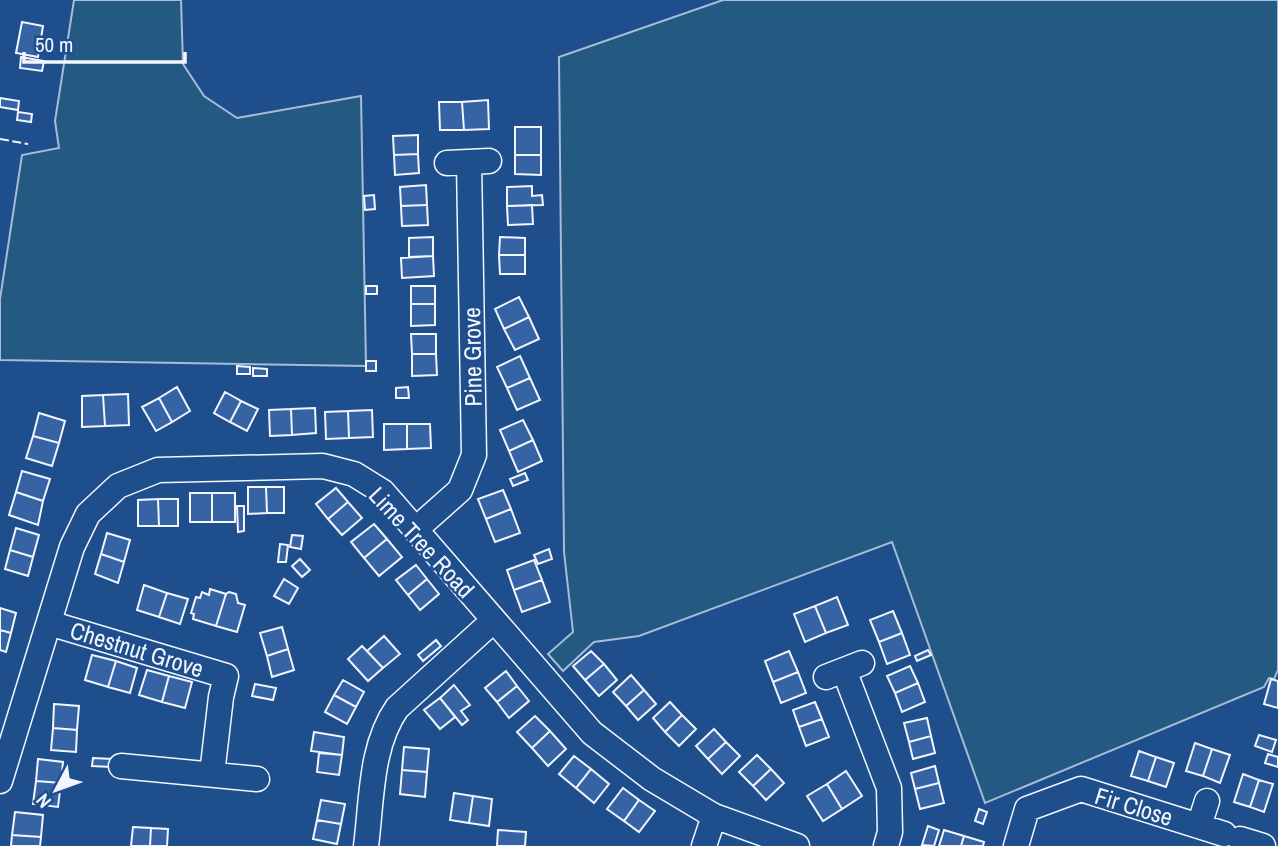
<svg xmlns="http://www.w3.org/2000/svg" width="1278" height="846" font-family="'Archivo Narrow',sans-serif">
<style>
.green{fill:#245a82;stroke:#a8bbd7;stroke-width:2}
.building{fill:#3563a3;stroke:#f2f6ff;stroke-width:2}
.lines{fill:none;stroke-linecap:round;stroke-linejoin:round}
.minor-casing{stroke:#f2f6ff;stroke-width:27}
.minor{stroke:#1f4e8c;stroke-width:24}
.fence{stroke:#f2f6ff;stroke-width:2;stroke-dasharray:9 3.5;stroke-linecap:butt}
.labels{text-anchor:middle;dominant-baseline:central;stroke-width:5;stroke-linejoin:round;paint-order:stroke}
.street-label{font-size:24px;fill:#f2f6ff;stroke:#1f4e8c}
</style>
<rect width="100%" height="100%" fill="#1f4e8c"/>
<path class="green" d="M74 0H181L183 64 204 96 237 118 361 96 366 366 0 360V299L22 155 59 148 55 121Z
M723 0H1278V670L1274 679 1269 678 1264 687 985 803 892 542 639 636 594 642 563 671 548 654 573 632 564 552 559 57Z"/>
<path class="building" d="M22 22 43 26 38 57 16 53Z
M21 57 44 61 42 71 20 68Z
M0 98 19 101 18 110 0 107Z
M488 100 489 129 464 130 462 102Z
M439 102H462L464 130H440Z
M18 112 32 114 31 122 17 120Z
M515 127H541V155H515Z
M418 135V154L394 155 393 136Z
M418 154 419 173 395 175 394 155Z
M515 155H541V175L515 174Z
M426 185 427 205 401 206 400 187Z
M532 186V196L542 195 543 205 507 206V187Z
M374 195 375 209 365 210 364 196Z
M427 205 428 225 402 226 401 206Z
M532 205 533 224 508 225 507 206Z
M433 237V256L409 257V238Z
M500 237 525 238V255H499Z
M499 255H525V274H500Z
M433 256 434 276 402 278 401 258Z
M366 286H377V294H366Z
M411 286H435V304H411Z
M519 297 529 317 504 329 495 309Z
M411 304H435V325L411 326Z
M529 317 539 339 515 350 504 329Z
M411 334H436V354H412Z
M412 354H436L437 375 412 376Z
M520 356 530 378 507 388 497 367Z
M366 361H376V371H366Z
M237 366 250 367V374H237Z
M253 368 267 369V376H253Z
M530 378 540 400 517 410 507 388Z
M177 387 190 411 172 422 159 398Z
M408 387 409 398H396V388Z
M225 392 241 401 230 422 214 413Z
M128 394 129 425 105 426 103 395Z
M103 395 105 426 82 427V396Z
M159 398 172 422 156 431 142 407Z
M241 401 258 409 247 431 230 422Z
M315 408 316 433 292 435 291 409Z
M291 409 292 435 270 436 269 410Z
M372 410 373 437 349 438 348 411Z
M348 411 349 438 326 439 325 412Z
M39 413 65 421 59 443 33 436Z
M523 420 533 440 509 451 500 430Z
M384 424H407V449L384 450Z
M407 424H430L431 448 407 449Z
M33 436 59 443 52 466 26 458Z
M533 440 542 461 518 472 509 451Z
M22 471 50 479 43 501 16 492Z
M525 473 528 480 513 486 510 479Z
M248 487H266L267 513 248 514Z
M266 487H284V513H267Z
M336 488 348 502 328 519 316 504Z
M503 490 511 509 486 519 478 499Z
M16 492 43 501 38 525 9 515Z
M190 493H212V522H190Z
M212 493H235V522H212Z
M158 499 159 526H138V500Z
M158 499H178V526H159Z
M348 502 362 518 342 535 328 519Z
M237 506H244V531L238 532Z
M511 509 520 533 495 542 486 519Z
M374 524 387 539 364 558 351 542Z
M16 528 39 535 33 557 10 550Z
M107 533 130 540 124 562 101 554Z
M292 535 303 536 301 549 290 547Z
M387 539 402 557 379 576 364 558Z
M280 544 288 545 286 562H278Z
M549 549 552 559 538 564 534 555Z
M10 550 33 557 28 576 5 569Z
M101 554 124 562 118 583 95 574Z
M300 559 310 570 302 577 292 566Z
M534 560 542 580 514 590 507 570Z
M416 565 427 579 408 595 396 580Z
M284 579 298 588 289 604 274 596Z
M427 579 439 594 420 610 408 595Z
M542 580 550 602 522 612 514 590Z
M144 585 167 593 159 617 137 610Z
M210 589 226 594 216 626 193 619 194 614 191 613 196 597 200 598 202 592 209 595Z
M229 592 236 594 238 603 245 605 237 632 216 626 226 594Z
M167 593 188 599 180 624 159 617Z
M837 597 848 625 826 633 815 606Z
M815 606 826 633 805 642 794 614Z
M0 608 16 613 11 633 0 630Z
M893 611 902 633 879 642 870 620Z
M282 627 288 649 267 656 260 633Z
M0 630 11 633 6 652 0 650Z
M902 633 910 655 887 664 879 642Z
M384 636 400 654 383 668 367 651Z
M436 640 441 646 423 661 418 655Z
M362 646 383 668 368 681 348 659Z
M288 649 294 670 272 677 267 656Z
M928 650 931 655 917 661 915 656Z
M591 651 604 664 585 680 573 666Z
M789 651 798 672 773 682 765 661Z
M92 655 116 661 108 687 85 680Z
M116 661 137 668 130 693 108 687Z
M604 664 617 680 599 696 585 680Z
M910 666 918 683 895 693 887 676Z
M147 670 169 676 162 702 139 695Z
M506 671 517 686 497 702 485 688Z
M798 672 806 693 781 703 773 682Z
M631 675 644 690 626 706 613 692Z
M169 676 192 682 185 708 162 702Z
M1271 679 1278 681V708L1264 704Z
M343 680 364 692 356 707 334 695Z
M918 683 925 702 902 712 895 693Z
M255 684 276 688 273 700 252 696Z
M454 685 470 705 461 711 468 720 462 725 440 698Z
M517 686 529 701 509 718 497 702Z
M644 690 656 704 638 720 626 706Z
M334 695 356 707 347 724 325 712Z
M440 698 455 717 440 729 424 710Z
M670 702 682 715 665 732 653 718Z
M815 702 822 719 799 727 793 710Z
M54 704 79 706 77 730 53 728Z
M682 715 696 729 679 746 665 732Z
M535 716 550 731 532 748 517 732Z
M927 718 931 736 909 742 904 723Z
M822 719 829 737 806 746 799 727Z
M53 728 77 730 76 752 51 750Z
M714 729 726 742 708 759 696 746Z
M550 731 566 749 548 766 532 748Z
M314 732 344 737 342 755 311 751Z
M1259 735 1276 740 1272 752 1255 746Z
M931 736 935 753 913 759 909 742Z
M726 742 740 756 722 774 708 759Z
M1195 743 1212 749 1203 776 1186 771Z
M404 747 429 749 427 772 402 770Z
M1212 749 1230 755 1220 783 1203 776Z
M1139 751 1156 757 1148 781 1131 776Z
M319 753 342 755 339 775 317 772Z
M1268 754 1278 757V767L1265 763Z
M757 755 771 769 753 786 739 772Z
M574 756 591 769 576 788 559 774Z
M1156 757 1174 763 1166 787 1148 781Z
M93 758 112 759 111 767 92 766Z
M38 759 63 762 61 783 36 781Z
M935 766 939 783 915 789 911 773Z
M591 769 609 784 594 803 576 788Z
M771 769 784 783 766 800 753 786Z
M402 770 427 772 425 797 400 794Z
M846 771 862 796 842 809 827 784Z
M1243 774 1259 780 1250 807 1234 802Z
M1259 780 1273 784 1264 812 1250 807Z
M36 781 61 783 58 807 33 804Z
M939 783 944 803 920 809 915 789Z
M827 784 842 809 823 821 807 796Z
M623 788 639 800 624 821 607 809Z
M454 793 473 796 469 823 450 820Z
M473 796 492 799 489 826 469 823Z
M321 800 345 804 341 824 317 820Z
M639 800 655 811 639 832 624 821Z
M979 809 987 812 983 824 975 821Z
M15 812 43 815 41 837 12 835Z
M317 820 341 824 337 844 313 839Z
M928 826 939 830 934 846 922 845Z
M133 827 151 828 150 846H131Z
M151 828 168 829 167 846H150Z
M498 830 526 832 525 846H497Z
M944 830 964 836 961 846H939Z
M12 835 41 837 40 846H11Z
M964 836 984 842 983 846H961Z"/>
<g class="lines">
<g class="minor-casing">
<path id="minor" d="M447 163 489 161
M415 530 460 490 474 455 469 162
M49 623 226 676 221 697 212 774
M844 670 889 788 890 832 886 846
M826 677 862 663
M121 766 257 779
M0 781 72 547 88 514 118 486 158 470 323 466 354 474 383 492 592 733 652 779 714 816 797 846
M1199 826 1207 801
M1240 839 1263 846
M366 846C372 800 370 747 397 708L494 620
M704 846 714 816
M1016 846 1027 809 1081 789 1224 834"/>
</g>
<use href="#minor" class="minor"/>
<path class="fence" d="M0 139 28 144"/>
</g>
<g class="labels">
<g class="street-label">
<text transform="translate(472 357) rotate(-91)">Pine Grove</text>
<text transform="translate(422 542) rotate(47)">Lime Tree Road</text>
<text transform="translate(137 649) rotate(17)">Chestnut Grove</text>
<text transform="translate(1134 806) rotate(17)">Fir Close</text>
</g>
</g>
<g transform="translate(56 790) rotate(229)" stroke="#1f4e8c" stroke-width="5" paint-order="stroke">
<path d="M0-5L12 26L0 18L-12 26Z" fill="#f2f6ff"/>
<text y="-10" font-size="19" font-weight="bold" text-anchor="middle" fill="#f2f6ff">N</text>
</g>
<path d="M24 52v10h161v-10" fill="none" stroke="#f2f6ff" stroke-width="3.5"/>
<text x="35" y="52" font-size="21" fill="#f2f6ff" stroke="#1f4e8c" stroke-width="5" paint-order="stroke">50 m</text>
</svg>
